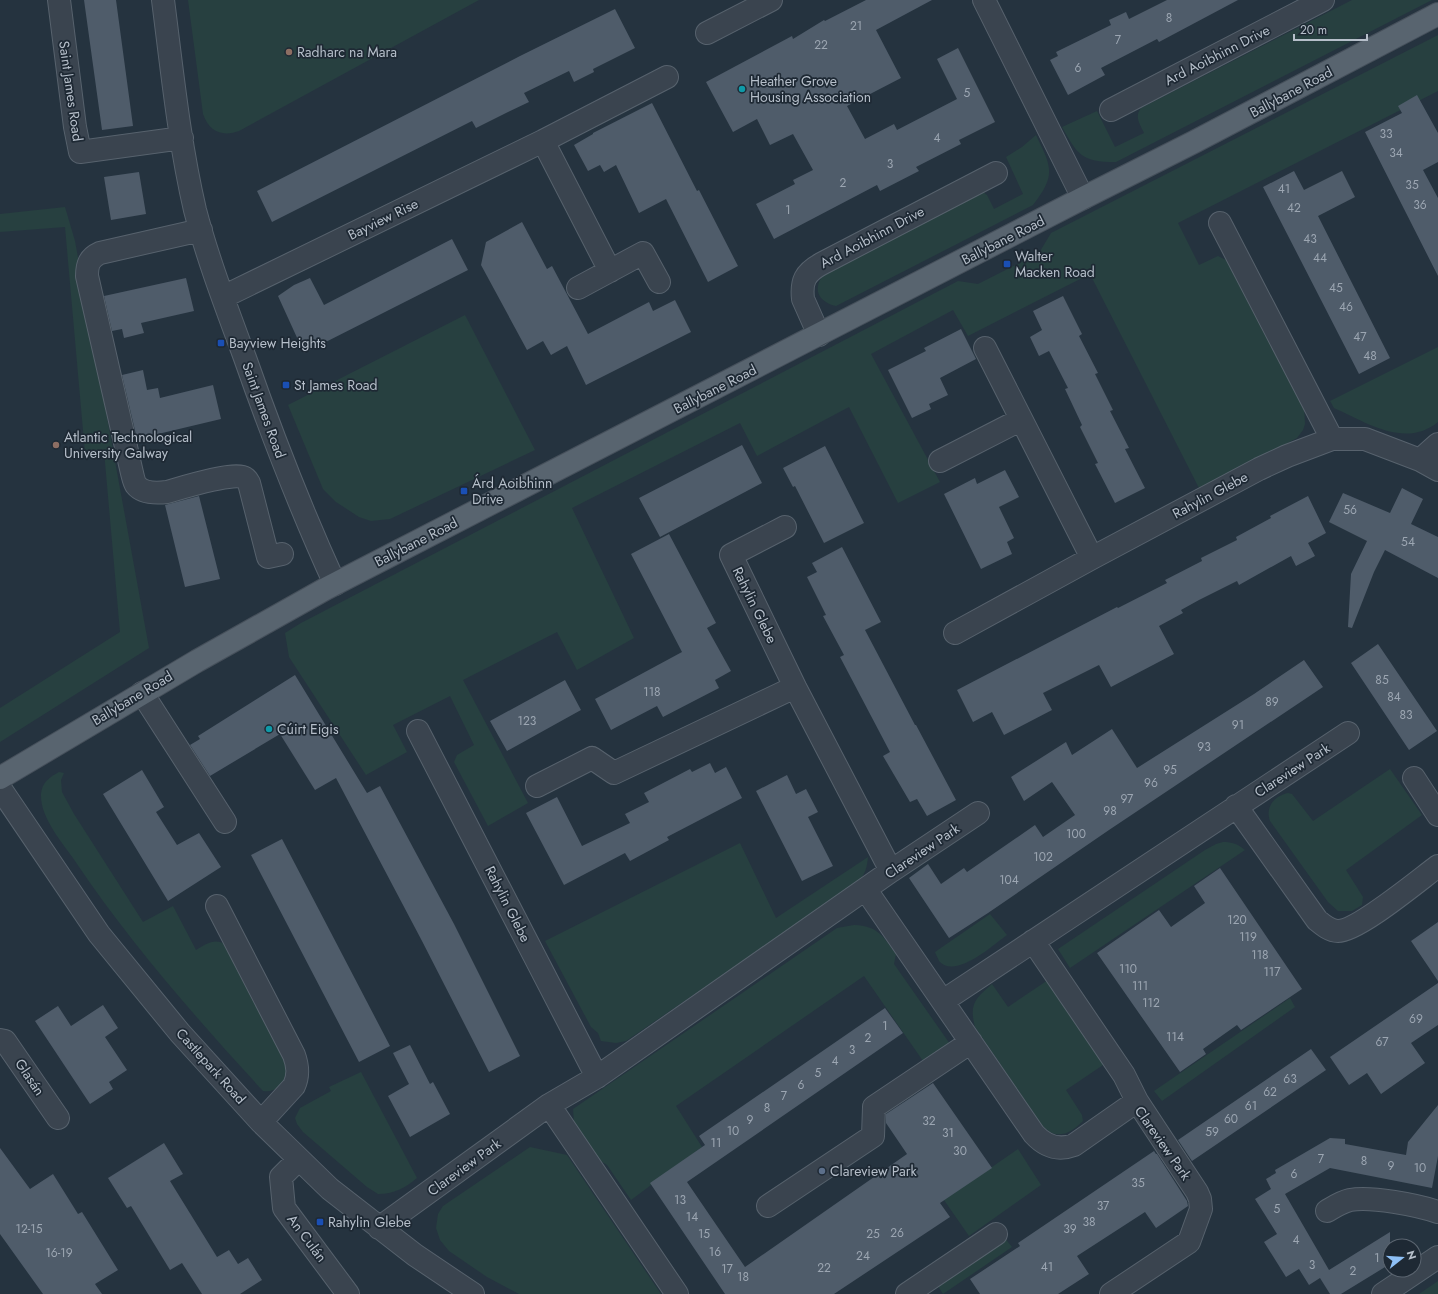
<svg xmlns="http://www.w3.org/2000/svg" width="1438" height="1294" font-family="Jost,sans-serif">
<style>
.green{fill:#274040}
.building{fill:#4f5c6a}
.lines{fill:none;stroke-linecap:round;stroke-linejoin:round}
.minor-casing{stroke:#57626d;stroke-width:24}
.major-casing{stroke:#46505b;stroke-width:24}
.minor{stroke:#3a444f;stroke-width:22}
.major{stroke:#58646f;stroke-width:22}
.education-dot{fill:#8d6e63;stroke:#1e2934;stroke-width:1.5}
.culture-dot{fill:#0f9aa8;stroke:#1e2934;stroke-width:1.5}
.transit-dot{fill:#1a4fb4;stroke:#1e2934;stroke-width:1.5}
.service-dot{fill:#5c6f8a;stroke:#1e2934;stroke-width:1.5}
.labels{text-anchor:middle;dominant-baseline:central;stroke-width:3.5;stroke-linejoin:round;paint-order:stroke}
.number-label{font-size:12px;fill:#9ca6b2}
.poi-label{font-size:14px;fill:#b6bfca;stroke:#1e2934;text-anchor:start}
.street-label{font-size:14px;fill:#b6bfca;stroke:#1e2934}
</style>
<rect width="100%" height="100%" fill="#25333f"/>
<path class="green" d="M188 0H479L239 131C223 137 209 132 203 114Z
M1352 0H1432L1116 162C1081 162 1078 155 1062 127L1097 111 1115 147 1144 133C1140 124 1134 117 1141 108Z
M1438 35V91L1178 223 1199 265 1218 256 1228 261 1304 406 1305 424 1303 430 1297 438 1200 490 1090 274 968 336 953 310 871 354 940 482 898 503 849 407 757 456 740 423 572 508 634 638 577 670 557 632 463 680 528 803 488 826 454 762 457 755 474 745 450 696 393 725 407 752 366 775 289 657 285 633 301 623 958 281 978 284 1039 253 1051 233Z
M1036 135C1052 168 1056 175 1033 205L836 306C819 302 812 290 823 275L983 192 987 195 994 209 1023 194 1006 157 1022 147Z
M65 207 75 241 149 648 0 742V708L120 632 104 451 85 453 65 227 0 232V214Z
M465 315 535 450 390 519 371 521 359 517 336 502 323 489 288 405Z
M1438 347V422C1405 449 1366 422 1334 408L1330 401Z
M1390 769 1422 815 1346 870 1363 897 1362 905 1352 911H1338L1328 902 1270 821C1265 807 1274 796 1288 793L1292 794 1313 821Z
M59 772 64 773 61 780 62 792 74 814 143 922 173 906 196 950C206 944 215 937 226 945L286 1060C287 1064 289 1068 289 1072 286 1084 275 1093 263 1091 196 1018 130 943 75 861 62 842 40 818 41 794 42 782 50 777 59 772Z
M1223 842C1232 842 1238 844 1245 850L1070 968 1058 949 1205 850 1216 844Z
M740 843 776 918 868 857C867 868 865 875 857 883L626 1041 616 1043 601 1041 598 1033 591 1027 545 941Z
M990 914 1007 935C993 945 955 980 939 961 938 958 936 955 935 952Z
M854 925C878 926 883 936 896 954L894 964 950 1044 923 1061 864 976 676 1106 702 1147 631 1200 607 1165 596 1158 574 1122 573 1109 837 928Z
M1048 980 1106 1063 1066 1090 1082 1115 1083 1121C1069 1135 1055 1141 1041 1124L975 1027C969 1004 975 999 992 984L1008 1007Z
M1290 998 1295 1007 1162 1101 1154 1091Z
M361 1072 417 1178C405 1188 394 1194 378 1194L367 1187 303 1132 297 1124 295 1118 300 1108 331 1091 329 1087Z
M530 1147 567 1155 661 1294H519L487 1277 449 1251 440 1240 436 1228 438 1214 443 1206Z
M1018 1149 1041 1185 969 1236 944 1200Z
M1004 1237 1012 1247 943 1294 936 1283Z
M1438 1281V1294H1419Z"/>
<path class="building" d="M84 0H116L133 126 102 130Z
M866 0H932L876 30 901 78 847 106 865 139 894 124 897 130 957 99 937 59 958 48 995 122 959 140 961 144 916 167 919 171 880 191 877 185 774 239 756 204 795 184 793 180 813 170 793 134 770 145 757 119 733 132 706 82 792 36 793 39 824 20 825 21Z
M1167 0H1238L1159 42 1157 39 1101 68 1105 75 1068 95 1050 60 1058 56 1056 52 1111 25 1109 20 1126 12 1129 19Z
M615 9 635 48 593 69 594 72 574 82 569 71 524 93 529 102 504 114 476 128 472 121 272 222 257 191 520 56Z
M1417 95 1438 133V162L1423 170 1438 198V276L1365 132 1402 113 1398 106Z
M652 103 697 191 699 190 738 266 708 282 666 199 639 213 616 165 604 172 600 165 588 171 574 145 593 134V133Z
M1294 171 1304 190 1342 171 1355 197 1318 216 1390 358 1359 374 1263 187Z
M139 172 146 214 111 220 104 177Z
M522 222 547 269 552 266 588 334 649 302 653 311 675 300 691 332 586 385 567 346 551 355 543 341 527 350 481 265 486 242Z
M452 239 468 270 304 353 278 296 294 285 310 278 324 305Z
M186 278 194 311 141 323 144 333 124 338 122 329 112 331 104 296Z
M1063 296 1082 334 1079 336 1098 373 1095 374 1113 410 1110 411 1129 448 1125 449 1145 488 1115 503 1095 464 1098 463 1080 427 1082 425 1065 389 1068 388 1049 351 1039 356 1030 337 1042 330 1033 311Z
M961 329 976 359 940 378 948 395 929 404 931 409 912 418 888 370 926 351 924 348Z
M143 370 147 390 158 388 160 398 213 385 221 419 137 439 122 375Z
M742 445 762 483 660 537 639 498Z
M825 446 864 523 824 543 795 486 793 487 783 468Z
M1005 470 1019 497 999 507 1014 538 1007 542 1012 554 981 569 944 494 975 478 977 484Z
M1402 488 1423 499 1411 524 1438 537V578L1385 550 1374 572 1352 628 1348 627 1351 574 1367 541 1329 522 1343 493 1390 513Z
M199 496 220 579 185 587 165 505Z
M1308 496 1326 533 1308 543 1315 556 1296 566 1291 556 1239 585 1237 581 1199 600 1181 610 1183 613 1159 626 1174 654 1111 687 1099 665 1043 693 1052 710 1004 735 992 712 973 722 957 690 1117 607 1118 608 1167 583 1165 580 1202 561 1201 558 1237 540 1236 537 1271 518 1270 516Z
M669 534 716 623 707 628 731 671 715 680 719 688 663 717 657 706 611 730 595 699 682 652 631 554Z
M842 547 881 622 865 630 915 725H916L956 800 927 816 917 799 910 802 883 756 890 752 840 657 844 655 823 616 826 615 807 577 817 572 812 563Z
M1378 644 1437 731 1409 750 1351 663Z
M1304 660 1323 687 1109 830 988 913 949 938 909 878 928 864 941 884 964 868 967 872 1035 825 1043 837 1075 815 1052 782 1024 801 1011 777 1066 742 1072 755 1112 729 1137 768 1254 694Z
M295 675 367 793 380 786 454 924 520 1056 489 1072 422 941 336 778 315 790 280 734 210 776 190 745 200 739 198 736Z
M565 680 581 710 507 751 490 721Z
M710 763 715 773 726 767 742 798 667 837 669 840 630 861 625 853 564 885 526 813 557 797 582 846 630 823 625 814 649 802 644 793 690 769 692 772Z
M142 770 164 807 156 812 177 845 199 833 221 867 168 901 103 794Z
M787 775 796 794 806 789 818 812 808 817 833 866 802 881 756 791Z
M282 839 390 1046 359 1062 251 855Z
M1220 868 1302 989 1241 1030 1237 1025 1203 1049 1206 1054 1180 1072 1097 953 1159 910 1171 927 1205 903 1194 886Z
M1438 922V981L1411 941Z
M1438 983V1025L1411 1043 1425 1063 1381 1094 1367 1073 1349 1085 1330 1057Z
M103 1005 118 1028 105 1037 127 1070 109 1082 113 1089 90 1104 35 1021 58 1006 71 1026Z
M885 1008 903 1033 687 1182 745 1267 907 1154 886 1123V1114L933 1083 992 1168 940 1203 950 1217 834 1294H725L650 1183 705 1145 699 1136Z
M410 1045 430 1084 433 1082 450 1114 410 1137 388 1096 409 1084 393 1053Z
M1311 1049 1326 1070 1192 1161 1178 1140Z
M1438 1105V1156L1432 1188 1330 1168 1285 1194 1329 1270 1390 1232V1264L1341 1294H1330L1320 1278 1309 1285 1299 1269 1286 1277 1264 1242 1277 1234 1255 1199 1271 1189 1266 1179 1276 1173 1275 1170 1330 1138 1345 1139V1144L1406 1155 1408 1142Z
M164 1143 183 1174 170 1181 217 1257 229 1250 238 1264 248 1258 262 1280 240 1294H202L182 1263 170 1270 131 1206 127 1208 108 1178Z
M0 1148 30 1189 53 1174 78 1214 82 1212 118 1270 95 1284 102 1294H43L0 1234Z
M1154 1151 1156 1154H1157L1187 1201 1188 1206 1156 1228 1145 1212 1077 1256 1089 1274 1058 1294H980L970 1279 1020 1246 1018 1243Z"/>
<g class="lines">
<g class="minor-casing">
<path id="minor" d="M59 0 75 127 80 152 182 138
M163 0C172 70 179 141 195 210 208 260 227 309 245 358 272 435 301 510 335 584
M984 0 1083 198
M707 33 771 0
M1111 110 1323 0
M543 141 610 271
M1220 223 1332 439
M201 230 100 253C89 258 87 265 87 276L132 473C133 477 134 482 136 485 143 494 158 493 167 492 181 488 235 471 245 478 247 479 248 481 249 483L268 557 282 554
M578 288 643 253 659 282
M223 297 543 141 667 77
M819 335 803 299C801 281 805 273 821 264L996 173
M985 348 1092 558
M1420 460 1438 444
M940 461 1020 420
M785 527 731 555 795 687 891 871
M955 633 1092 558 1259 469 1287 456 1332 439H1365L1420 460 1438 470
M142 693 225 822
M418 731 597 1077
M1414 778 1438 815
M537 786 592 758 614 773 795 687
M0 788 99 934 180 1033 261 1122 330 1189 415 1255 473 1294
M1236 806 1317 920C1323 925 1330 931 1338 931 1358 931 1419 880 1438 866
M866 890 1034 1134C1045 1146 1058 1151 1074 1145L1137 1101 1197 1192 1200 1199 1201 1209 1189 1242 1111 1294
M217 906 294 1055C298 1066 299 1075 294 1086L261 1122
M1033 941 1124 1075 1137 1101
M943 1001 1348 733
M0 1040 5 1041 58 1118
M549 1105 677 1294
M299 1159 281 1177 284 1208 348 1294
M768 1206 873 1136 874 1107 971 1042
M1327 1211C1334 1207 1341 1202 1350 1200 1371 1196 1417 1205 1438 1212
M379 1228 549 1105 597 1077 891 871 978 813
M907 1294 996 1234
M1383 1294 1438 1257"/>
</g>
<g class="major-casing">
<path id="major" d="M0 778 197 661 327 588 1083 198 1194 142 1438 14"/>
</g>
<use href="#minor" class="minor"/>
<use href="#major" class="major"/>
</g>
<g class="education-dot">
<circle cx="289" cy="52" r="4"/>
<circle cx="56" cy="445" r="4"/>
</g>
<g class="culture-dot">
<circle cx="742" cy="89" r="4"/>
<circle cx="269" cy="729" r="4"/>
</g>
<g class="transit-dot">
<rect x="1003" y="260" width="8" height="8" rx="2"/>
<rect x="217" y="339" width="8" height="8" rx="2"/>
<rect x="282" y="381" width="8" height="8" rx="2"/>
<rect x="460" y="487" width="8" height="8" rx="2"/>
<rect x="316" y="1218" width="8" height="8" rx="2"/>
</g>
<circle class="service-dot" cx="822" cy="1171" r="4"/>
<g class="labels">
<g class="number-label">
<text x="1169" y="18">8</text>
<text x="856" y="26">21</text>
<text x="1118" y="40">7</text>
<text x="821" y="45">22</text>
<text x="1078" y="68">6</text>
<text x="967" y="93">5</text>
<text x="1386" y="134">33</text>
<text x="937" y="138">4</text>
<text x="1396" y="153">34</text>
<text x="890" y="164">3</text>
<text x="843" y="183">2</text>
<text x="1412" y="185">35</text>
<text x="1284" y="189">41</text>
<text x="1420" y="205">36</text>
<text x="1294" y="208">42</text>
<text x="788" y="210">1</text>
<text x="1310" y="239">43</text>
<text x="1320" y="258">44</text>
<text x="1336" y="288">45</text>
<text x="1346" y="307">46</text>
<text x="1360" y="337">47</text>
<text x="1370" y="356">48</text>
<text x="1350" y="510">56</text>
<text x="1408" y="542">54</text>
<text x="1382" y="680">85</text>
<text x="652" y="692">118</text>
<text x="1394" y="697">84</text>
<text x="1272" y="702">89</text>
<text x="1406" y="715">83</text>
<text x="527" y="721">123</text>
<text x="1238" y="725">91</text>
<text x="1204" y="747">93</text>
<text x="1170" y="770">95</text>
<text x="1151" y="783">96</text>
<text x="1127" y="799">97</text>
<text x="1110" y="811">98</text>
<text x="1076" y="834">100</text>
<text x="1043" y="857">102</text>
<text x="1009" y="880">104</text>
<text x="1237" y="920">120</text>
<text x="1248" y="937">119</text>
<text x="1260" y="955">118</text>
<text x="1128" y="969">110</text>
<text x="1272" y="972">117</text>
<text x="1140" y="986">111</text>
<text x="1151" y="1003">112</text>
<text x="1416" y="1019">69</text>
<text x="885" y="1026">1</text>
<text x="1175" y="1037">114</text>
<text x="868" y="1038">2</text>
<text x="1382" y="1042">67</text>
<text x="852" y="1050">3</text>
<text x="835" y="1061">4</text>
<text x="818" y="1073">5</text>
<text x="1290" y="1079">63</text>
<text x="801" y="1085">6</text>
<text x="1270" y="1092">62</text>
<text x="784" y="1096">7</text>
<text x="1251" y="1106">61</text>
<text x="767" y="1108">8</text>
<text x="1231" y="1119">60</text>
<text x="750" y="1120">9</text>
<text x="929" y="1121">32</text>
<text x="733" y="1131">10</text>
<text x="1212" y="1132">59</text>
<text x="948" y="1133">31</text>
<text x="716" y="1143">11</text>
<text x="960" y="1151">30</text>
<text x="1321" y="1159">7</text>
<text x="1364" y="1161">8</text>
<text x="1391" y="1166">9</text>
<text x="1420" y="1168">10</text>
<text x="1294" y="1174">6</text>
<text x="1138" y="1183">35</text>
<text x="680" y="1200">13</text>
<text x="1103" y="1206">37</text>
<text x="1277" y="1209">5</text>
<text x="692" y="1217">14</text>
<text x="1089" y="1222">38</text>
<text x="29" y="1229">12-15</text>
<text x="1070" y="1229">39</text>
<text x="897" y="1233">26</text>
<text x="704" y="1234">15</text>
<text x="873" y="1234">25</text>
<text x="1296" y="1240">4</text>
<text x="715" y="1252">16</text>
<text x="59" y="1253">16-19</text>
<text x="863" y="1256">24</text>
<text x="1377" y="1258">1</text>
<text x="1312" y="1265">3</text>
<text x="1047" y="1267">41</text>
<text x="824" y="1268">22</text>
<text x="727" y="1269">17</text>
<text x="1353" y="1271">2</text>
<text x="743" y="1277">18</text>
</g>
<g class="poi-label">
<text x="297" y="52">Radharc na Mara</text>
<text x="750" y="81">Heather Grove<tspan x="750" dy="16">Housing Association</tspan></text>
<text x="1015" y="256">Walter<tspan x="1015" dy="16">Macken Road</tspan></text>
<text x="229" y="343">Bayview Heights</text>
<text x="294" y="385">St James Road</text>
<text x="64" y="437">Atlantic Technological<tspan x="64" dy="16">University Galway</tspan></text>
<text x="472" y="483">Árd Aoibhinn<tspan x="472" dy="16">Drive</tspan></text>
<text x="277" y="729">Cúirt Eigis</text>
<text x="830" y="1171">Clareview Park</text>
<text x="328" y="1222">Rahylin Glebe</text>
</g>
<g class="street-label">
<text transform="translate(1217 55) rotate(-27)">Ard Aoibhinn Drive</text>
<text transform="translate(71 91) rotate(82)">Saint James Road</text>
<text transform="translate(1291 92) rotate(-28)">Ballybane Road</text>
<text transform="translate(383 219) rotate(-26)">Bayview Rise</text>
<text transform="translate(872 237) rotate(-28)">Ard Aoibhinn Drive</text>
<text transform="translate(1003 240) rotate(-27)">Ballybane Road</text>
<text transform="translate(715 389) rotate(-27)">Ballybane Road</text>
<text transform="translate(264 410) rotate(70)">Saint James Road</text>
<text transform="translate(1210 495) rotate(-28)">Rahylin Glebe</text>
<text transform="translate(416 542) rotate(-27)">Ballybane Road</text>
<text transform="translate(755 605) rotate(64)">Rahylin Glebe</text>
<text transform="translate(132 698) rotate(-31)">Ballybane Road</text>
<text transform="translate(1292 770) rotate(-33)">Clareview Park</text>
<text transform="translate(922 851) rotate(-34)">Clareview Park</text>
<text transform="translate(508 904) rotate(63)">Rahylin Glebe</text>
<text transform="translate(211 1066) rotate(48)">Castlepark Road</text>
<text transform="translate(30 1077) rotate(56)">Glasán</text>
<text transform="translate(1163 1143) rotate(55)">Clareview Park</text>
<text transform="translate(464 1167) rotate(-36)">Clareview Park</text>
<text transform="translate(307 1238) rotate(53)">An Culán</text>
</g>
</g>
<g transform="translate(1402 1258) rotate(73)"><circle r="19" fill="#1e2934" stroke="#5b6570"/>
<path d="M0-3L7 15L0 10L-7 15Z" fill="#8ec0f6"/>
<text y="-6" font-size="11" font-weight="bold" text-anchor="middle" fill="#b6bfca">N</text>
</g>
<path d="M1294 34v6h73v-6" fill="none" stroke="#b6bfca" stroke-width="2"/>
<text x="1300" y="34" font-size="12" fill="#b6bfca" stroke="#1e2934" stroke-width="3" paint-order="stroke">20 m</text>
</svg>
